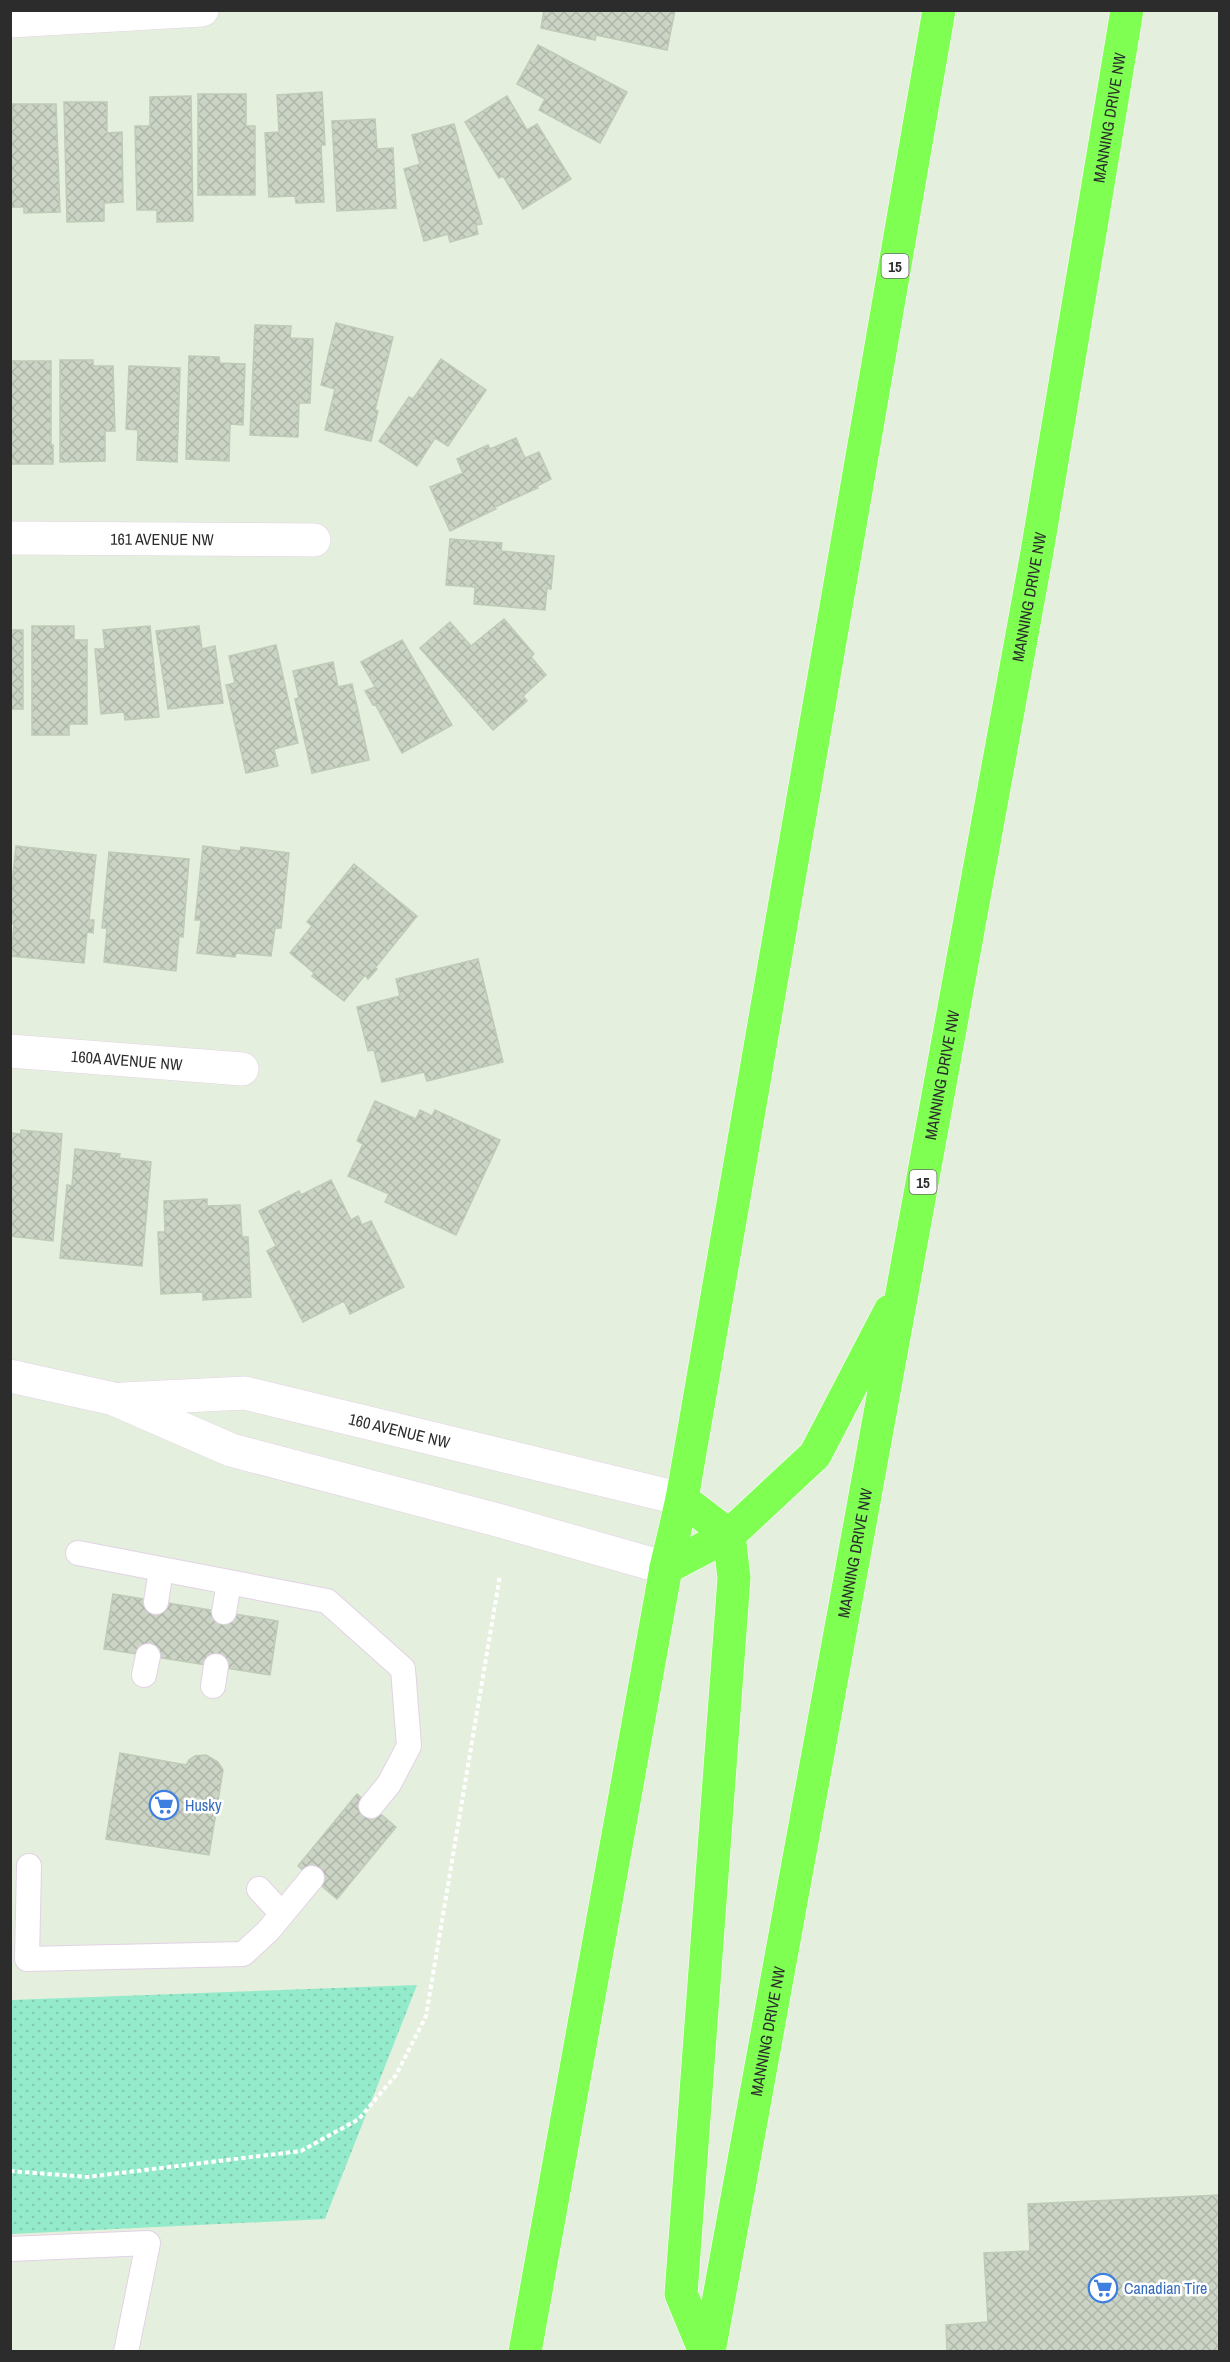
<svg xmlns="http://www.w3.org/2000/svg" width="1230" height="2362" font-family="'Archivo Narrow',sans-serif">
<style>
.park{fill:url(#park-dots)}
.building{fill:url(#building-cross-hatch);stroke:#becbb6;stroke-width:1.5}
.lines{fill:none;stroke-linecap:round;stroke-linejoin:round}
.service-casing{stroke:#e2d2e6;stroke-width:26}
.minor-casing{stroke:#e2d2e6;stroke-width:34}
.tertiary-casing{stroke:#e2d2e6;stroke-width:34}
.primary-casing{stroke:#fff;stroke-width:34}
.path{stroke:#fff;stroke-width:4;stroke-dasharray:4.5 3;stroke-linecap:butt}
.service{stroke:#fff;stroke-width:24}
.minor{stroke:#fff;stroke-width:33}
.tertiary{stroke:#fff;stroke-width:33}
.primary{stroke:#7eff52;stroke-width:33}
.labels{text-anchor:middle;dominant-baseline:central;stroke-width:5;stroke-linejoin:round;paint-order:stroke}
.shield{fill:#fff;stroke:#6b6b6b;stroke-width:1.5}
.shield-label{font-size:15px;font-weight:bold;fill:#2c2c2c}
.street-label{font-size:16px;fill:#2c2c2c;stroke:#fff}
.shop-label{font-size:16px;fill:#366cbe;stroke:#fff;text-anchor:start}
</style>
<defs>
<pattern id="park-dots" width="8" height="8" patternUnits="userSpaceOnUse" patternTransform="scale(1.5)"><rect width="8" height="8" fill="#94ebcb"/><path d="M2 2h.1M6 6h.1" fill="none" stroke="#80caae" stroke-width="1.8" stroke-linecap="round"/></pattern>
<pattern id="building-cross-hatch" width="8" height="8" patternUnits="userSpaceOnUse" patternTransform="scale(1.5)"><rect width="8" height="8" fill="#cbd4c5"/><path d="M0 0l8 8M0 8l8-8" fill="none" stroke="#aeb6a9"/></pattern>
</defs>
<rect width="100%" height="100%" fill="#e5efdd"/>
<path class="park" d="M417 1985 325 2219 11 2234V2000Z"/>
<path class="building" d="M544 10H675L667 50 596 35 595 40 541 28Z
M538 45 627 92 600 143 539 110 545 99 517 84Z
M322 92 325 145H321L324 202 296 203 295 196 269 197 265 133 279 132 277 95Z
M198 94H246V126H255V195H198Z
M191 96 193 221 157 222V210H137L135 126H150V97Z
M507 96 527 130 537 124 571 179 523 209 503 176 499 178 465 122Z
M64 102H107V133L122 132 123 202 104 203V221L67 222Z
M12 104H56L60 212 24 213V207H10Z
M375 119 377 149 393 148 396 208 337 211 332 121Z
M454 124 482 224 476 225 478 234 450 242 448 234 424 241 404 169 420 164 412 135Z
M336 323 393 337 375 410 378 411 371 441 325 430 335 389 321 385Z
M255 325 291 326 290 338 313 339 310 403H299L298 437 250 435Z
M189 356 219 357 220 363 245 364 243 425 230 424 229 461 186 459Z
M441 359 486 390 448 446 435 438 417 466 379 441 409 397 413 399Z
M60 360H93V366H113L115 431H105V461L60 462Z
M10 361H51V445H53V464H10Z
M129 366 180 368 177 462 137 460 138 430 126 429Z
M516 438 525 458 539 452 551 479 537 486 538 488 495 507 496 509 450 531 430 487 463 473 457 459 488 445 490 449Z
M450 539 502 543 501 551 554 556 551 589 547 588 545 610 474 604 475 587 446 585Z
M504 619 534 654 531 657 546 675 523 696 527 701 493 730 420 648 450 622 471 646Z
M32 626H74V640H87V724H69V735H32Z
M150 626 159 717 125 720 124 712 101 714 95 649H105L103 630Z
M199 626 202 649 215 646 223 703 168 709 156 631Z
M10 630H23V709H10Z
M402 640 452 725 402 753 375 704 373 705 365 691 375 687 361 662Z
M276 645 298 743 274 749 278 766 246 773 226 685 235 683 229 656Z
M333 662 338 687 352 684 369 760 312 773 295 699 299 698 293 671Z
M16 846 96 855 89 920H94L93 933 87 932 84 963 11 956 14 924H10V903Z
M203 846 240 851 241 847 289 853 281 928H275L271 956 236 953 235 957 197 953 201 920H195Z
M109 852 189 859 183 937 179 936 176 971 104 962 107 928H102Z
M354 864 417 916 375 968 377 969 368 979 365 975 344 1001 312 976 314 973 290 953 312 926 307 922Z
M478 959 503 1062 427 1081 424 1072 382 1082 374 1050 368 1051 357 1007 400 996 396 979Z
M375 1101 416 1119 420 1110 432 1116 435 1110 500 1140 456 1235 385 1202 389 1194 348 1176 363 1144 357 1141Z
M21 1130 62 1134 53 1241 10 1236V1133L21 1134Z
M75 1149 120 1154 119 1158 151 1162 142 1266 60 1258 67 1185 72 1186Z
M331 1180 351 1220 358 1216 362 1225 371 1221 404 1287 350 1314 344 1301 303 1322 267 1251 276 1246 259 1211 299 1191 301 1195Z
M207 1199V1206L240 1205 242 1237H248L251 1297 203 1300V1292L161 1294 158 1232H165L164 1201Z
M113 1594 278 1621 270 1675 104 1649Z
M120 1753 186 1765 189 1760 195 1756 206 1755 218 1762 223 1770 209 1855 106 1839Z
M357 1794 396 1827 337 1899 298 1866Z
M1220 2195V2352H947L946 2325 988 2322 984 2253 1030 2251 1028 2204Z"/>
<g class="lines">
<g class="service-casing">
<path id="service" d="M78 1553 327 1601 403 1669 409 1746 389 1784 371 1806
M156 1602 161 1570
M224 1612 229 1583
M144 1675 148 1656
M213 1686 216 1666
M29 1866 27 1959 243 1954 268 1931 312 1878
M259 1889 282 1914
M10 2249 148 2243 126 2352"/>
</g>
<g class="minor-casing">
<g id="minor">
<path d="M10 21 202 10"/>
<path id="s1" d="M10 538 314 540"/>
<path id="s2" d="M10 1051 242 1069"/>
</g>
</g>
<g class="tertiary-casing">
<g id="tertiary">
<path d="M10 1376 114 1399 231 1450 501 1521 666 1568"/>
<path id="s3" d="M122 1399 245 1393 682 1499"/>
</g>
</g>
<g class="primary-casing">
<g id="primary">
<path d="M682 1499 729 1535 734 1578 681 2294 705 2352"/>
<path d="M666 1568 729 1535 815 1455 890 1311"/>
<path d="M525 2352 666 1568 682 1499 939 10"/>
<path id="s4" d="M709 2352 1037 552 1127 10"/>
</g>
</g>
<path class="path" d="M10 2171 87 2177 301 2151 359 2119 396 2075 426 2016 500 1575"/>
<use href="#service" class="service"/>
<use href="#minor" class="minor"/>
<use href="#tertiary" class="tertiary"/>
<use href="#primary" class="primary"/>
</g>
<defs>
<g id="supermarket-ring" transform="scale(1.5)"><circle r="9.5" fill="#fff" stroke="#3f7fe0" stroke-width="1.5"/><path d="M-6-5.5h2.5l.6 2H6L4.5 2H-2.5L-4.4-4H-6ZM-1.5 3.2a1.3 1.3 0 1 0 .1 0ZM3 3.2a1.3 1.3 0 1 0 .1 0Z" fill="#3f7fe0"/></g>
</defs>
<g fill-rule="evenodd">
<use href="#supermarket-ring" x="164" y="1805"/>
<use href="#supermarket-ring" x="1103" y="2288"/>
</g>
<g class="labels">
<g class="shield">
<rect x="881.5" y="254" width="27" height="24" rx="4.5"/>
<rect x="909.5" y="1170" width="27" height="24" rx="4.5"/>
</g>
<g class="shield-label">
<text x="895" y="266">15</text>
<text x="923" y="1182">15</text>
</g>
<g class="street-label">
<text stroke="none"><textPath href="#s4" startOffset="2270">MANNING DRIVE NW</textPath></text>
<text stroke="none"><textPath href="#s1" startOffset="152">161 AVENUE NW</textPath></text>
<text stroke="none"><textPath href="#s4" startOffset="1784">MANNING DRIVE NW</textPath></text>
<text stroke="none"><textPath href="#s2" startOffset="117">160A AVENUE NW</textPath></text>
<text stroke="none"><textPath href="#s4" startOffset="1298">MANNING DRIVE NW</textPath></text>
<text stroke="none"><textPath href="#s3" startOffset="282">160 AVENUE NW</textPath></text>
<text stroke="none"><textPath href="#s4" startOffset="812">MANNING DRIVE NW</textPath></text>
<text stroke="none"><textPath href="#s4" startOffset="326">MANNING DRIVE NW</textPath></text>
</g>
<g class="shop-label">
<text x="185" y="1805">Husky</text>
<text x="1124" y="2288">Canadian Tire</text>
</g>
</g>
<rect width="1230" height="2362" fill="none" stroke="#2c2c2c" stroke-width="24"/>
</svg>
